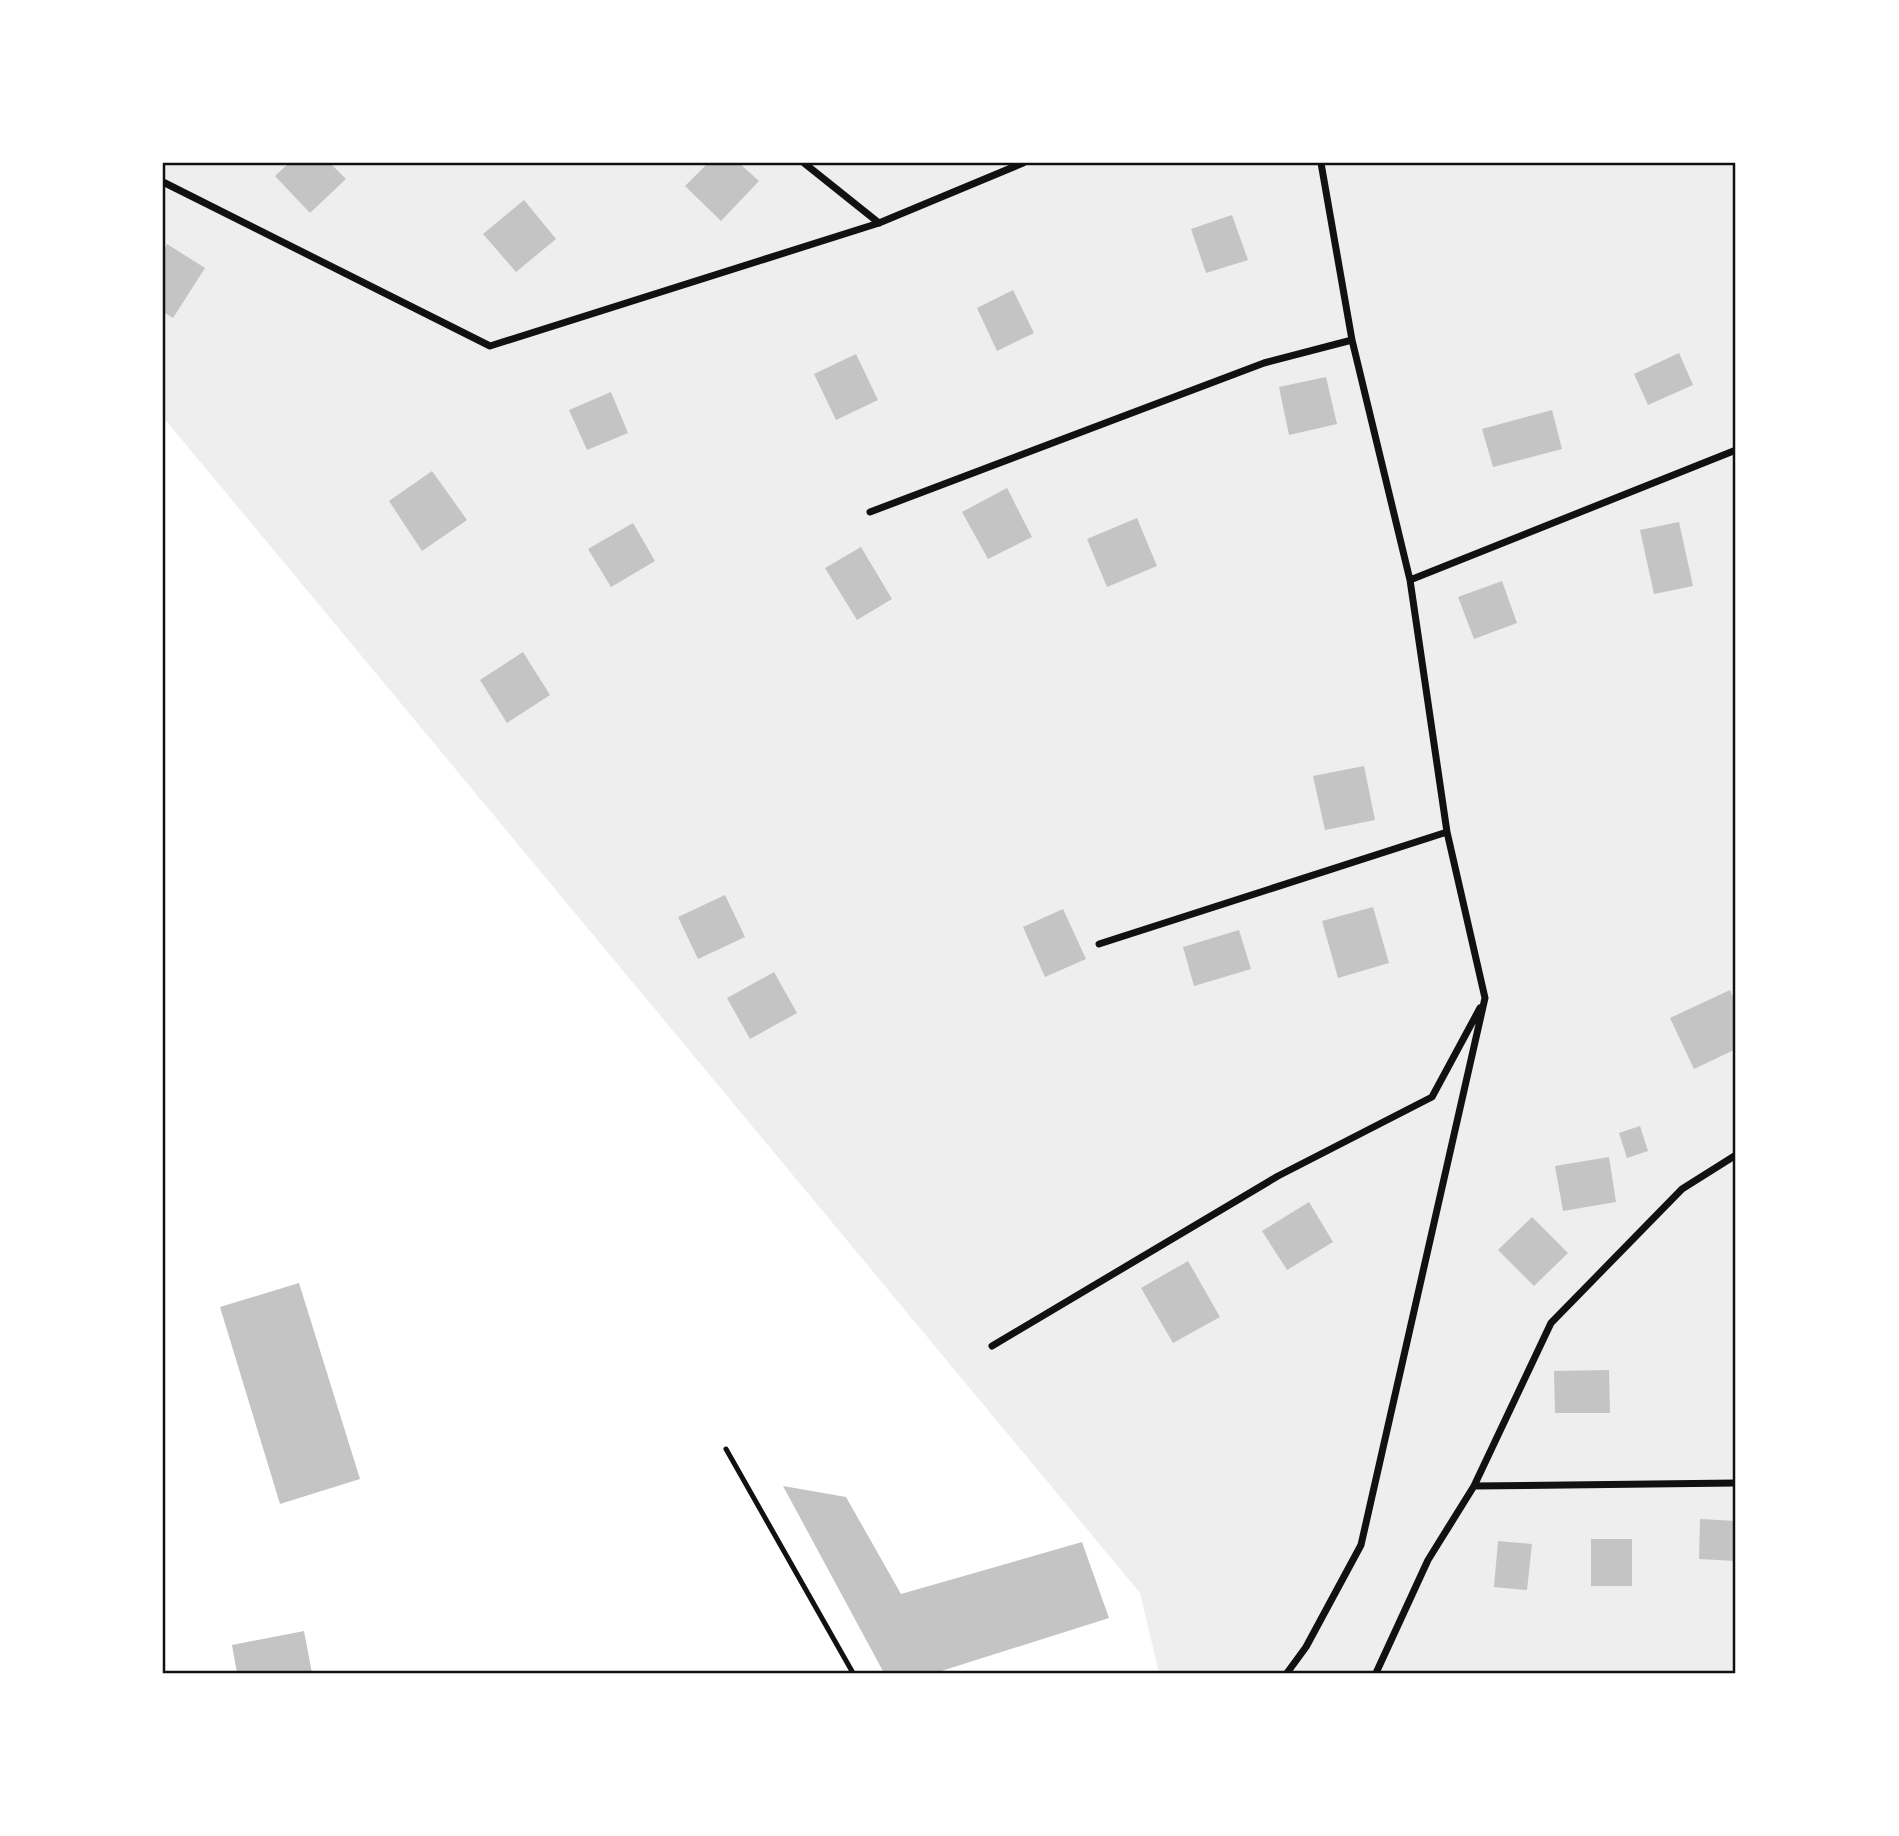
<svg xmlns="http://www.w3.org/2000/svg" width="1899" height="1836" font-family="Lato,sans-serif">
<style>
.green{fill:#eee}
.building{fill:#c4c4c4}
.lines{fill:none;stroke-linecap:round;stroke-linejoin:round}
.service{stroke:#111;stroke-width:5}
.minor{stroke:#111;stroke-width:7}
.neatline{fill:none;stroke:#111;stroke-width:2.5}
</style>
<rect width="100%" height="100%" fill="#fff"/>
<path class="green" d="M163 163H1736V1673H1159L1140 1593 163 417Z"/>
<path class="building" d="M289 163H330L346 179 310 213 275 176Z
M708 163H739L759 181 721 221 685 186Z
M524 200 556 239 516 272 483 234Z
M1232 215 1248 260 1206 273 1191 229Z
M167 244 205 268 173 318 163 312V251Z
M1013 290 1034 333 997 351 977 308Z
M1679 353 1693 385 1648 405 1634 374Z
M856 354 878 400 836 420 814 374Z
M1326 377 1337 424 1289 435 1279 387Z
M611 392 628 433 587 450 569 410Z
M1552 410 1562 449 1493 467 1482 429Z
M432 471 467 520 422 551 389 501Z
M1007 488 1032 537 988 559 962 512Z
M1137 518 1157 566 1107 587 1087 539Z
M1679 522 1693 586 1654 594 1640 530Z
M633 523 655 561 611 587 588 549Z
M861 547 892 599 857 620 825 568Z
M1502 581 1517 623 1474 639 1458 597Z
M523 652 550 695 507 723 480 680Z
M1364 766 1375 820 1325 830 1313 776Z
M725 895 745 937 698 959 678 917Z
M1373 907 1389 963 1338 978 1322 921Z
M1063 909 1086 959 1045 977 1023 927Z
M1239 930 1251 969 1194 986 1183 947Z
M774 972 797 1013 750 1039 727 998Z
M1730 990 1736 1004V1049L1694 1069 1670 1018Z
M1640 1126 1648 1151 1627 1158 1619 1133Z
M1609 1157 1616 1202 1563 1211 1555 1166Z
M1309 1202 1333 1242 1287 1270 1262 1231Z
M1532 1217 1568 1253 1534 1286 1498 1250Z
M1188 1261 1220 1317 1173 1343 1141 1288Z
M299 1283 360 1479 280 1504 220 1307Z
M1609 1370 1610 1413H1555L1554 1371Z
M783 1486 846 1497 901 1594 1082 1542 1109 1618 935 1673H884Z
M1700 1519 1736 1521V1561L1699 1559Z
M1591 1539H1632V1586H1591Z
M1498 1541 1532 1544 1527 1590 1494 1587Z
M304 1631 312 1673H237L232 1645Z"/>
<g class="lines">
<path class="service" d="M726 1449 853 1673"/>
<path class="minor" d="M804 163 879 223
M163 182 490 346 879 223 1023 163
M870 512 1264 363 1352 340
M1410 580 1736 450
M1099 944 1447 832
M992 1346 1278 1176 1432 1097 1480 1008
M1474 1486 1736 1483
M1287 1673 1306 1647 1361 1545 1485 998 1447 832 1410 580 1352 340 1321 163
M1376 1673 1428 1560 1474 1486 1551 1323 1682 1189 1736 1155"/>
</g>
<rect width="1899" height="1836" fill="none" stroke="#ffffff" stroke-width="329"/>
<rect x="164" y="164" width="1570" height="1508" class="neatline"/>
</svg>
